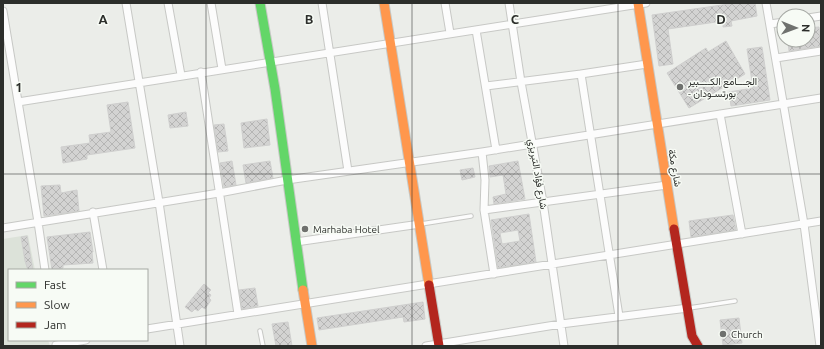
<svg xmlns="http://www.w3.org/2000/svg" width="824" height="349" font-family="Ubuntu,Vazirmatn,sans-serif">
<style>
.built{fill:#dce2d9}
.building{fill:url(#building-cross-hatch);stroke:#cfcfce;fill-rule:evenodd}
.lines{fill:none;stroke-linecap:round;stroke-linejoin:round}
.lane-casing{stroke:#c7c8c5;stroke-width:5.5}
.street-casing{stroke:#c7c8c5;stroke-width:9}
.fast-casing{stroke:#c7c8c5;stroke-width:11}
.slow-casing{stroke:#c7c8c5;stroke-width:11}
.jam-casing{stroke:#c7c8c5;stroke-width:11}
.lane{stroke:#fcfcfc;stroke-width:3.5}
.street{stroke:#fcfcfc;stroke-width:7}
.fast{stroke:#63d668;stroke-width:9}
.slow{stroke:#ff974d;stroke-width:9}
.jam{stroke:#b3261e;stroke-width:9}
.grid{fill:none;stroke:#2c2e2b;stroke-width:1;stroke-opacity:0.55}
.poi-dot{fill:#6f716e;stroke:#f7fbf5;stroke-width:1.5}
.labels{text-anchor:middle;dominant-baseline:central;stroke-width:3;stroke-linejoin:round;paint-order:stroke}
.poi-label{font-size:10px;fill:#2c2e2b;stroke:#f7fbf5;text-anchor:start}
.street-label{font-size:10px;fill:#2c2e2b;stroke:#f7fbf5}
.grid-label{font-size:13px;text-anchor:middle;font-weight:bold;fill:#2c2e2b;stroke:#f7fbf5;stroke-width:3;stroke-linejoin:round;paint-order:stroke}
</style>
<defs>
<pattern id="building-cross-hatch" width="8" height="8" patternUnits="userSpaceOnUse"><rect width="8" height="8" fill="#d3d3d2"/><path d="M0 0l8 8M0 8l8-8" fill="none" stroke="#b5b5b4"/></pattern>
</defs>
<rect width="100%" height="100%" fill="#ebede9"/>
<path class="built" d="M28 235 35 270H9V340H48L50 346H3V239Z"/>
<path class="building" d="M736 3H755L757 16 731 21 732 26 723 27V21L668 29 673 64 659 66 652 15Z
M819 27 821 46 789 51 788 40H808V28Z
M726 41 745 74 689 108 667 73 706 48 708 52Z
M762 47 770 100 731 106 729 92 753 88 747 49Z
M128 102 135 148 87 155V159L63 163 61 147 90 143 89 135 111 132 107 105Z
M186 112 188 126 170 128 168 115Z
M267 119 270 145 244 148 241 123Z
M224 124 228 151 218 152 214 125Z
M232 161 236 185 224 187 220 163Z
M270 161 273 178 246 183 243 165Z
M518 161 525 199 494 204 493 197 506 194 503 175 490 177 489 166Z
M473 168 475 177 462 180 460 170Z
M60 185 61 193 77 190 79 211 44 216 41 186Z
M529 214 536 262 498 268 491 220ZM518 230 520 241 502 244 500 233Z
M733 215 736 230 691 237 689 221Z
M90 232 93 252H92L93 263 63 265V268L52 270 47 237Z
M27 236 33 270H28L25 261 21 237Z
M204 284 211 290 208 293 211 295 209 298 211 300 205 309 202 307 198 311 195 309 192 312 185 307Z
M255 288 258 306 242 309 239 290Z
M423 302 425 319 404 322 403 317 319 330 317 318Z
M739 318 742 343 723 345 720 320Z
M288 322 292 346H276L272 324Z"/>
<g class="lines">
<g class="lane-casing">
<path id="lane" d="M421 224 471 216
M689 308 735 301
M260 331 263 346"/>
</g>
<g class="street-casing">
<path id="street" d="M126 3 159 202 180 346
M168 3 181 75
M211 3 222 69
M322 3 348 171
M445 3 450 33
M509 3 521 82 543 202 564 346
M766 3 804 224 820 346
M3 11 38 222 45 270
M808 18 821 16
M770 24 784 22
M476 30 496 150
M776 58 821 51
M201 72 238 314
M581 74 619 316
M486 86 581 74 647 64
M18 102 646 3
M720 114 742 234
M482 152 485 180 484 210 494 274
M484 210 667 185
M93 212 103 270
M3 228 219 193 287 180 482 152 821 98
M296 242 420 224
M147 329 821 221
M56 345 86 340
M426 346 561 324 688 308"/>
</g>
<g class="fast-casing">
<path id="fast" d="M260 3 275 89 303 290"/>
</g>
<g class="slow-casing">
<path id="slow" d="M384 3 429 285
M638 3 674 229
M303 290 312 346"/>
</g>
<g class="jam-casing">
<path id="jam" d="M674 229 692 336 698 346
M429 285 439 346"/>
</g>
<use href="#lane" class="lane"/>
<use href="#street" class="street"/>
<use href="#fast" class="fast"/>
<use href="#slow" class="slow"/>
<use href="#jam" class="jam"/>
</g>
<path class="grid" d="M206 3V346M412 3V346M618 3V346M3 174H821"/>
<g class="poi-dot">
<circle cx="680" cy="87" r="4"/>
<circle cx="305" cy="229" r="4"/>
<circle cx="723" cy="334" r="4"/>
</g>
<g class="labels">
<g class="poi-label">
<text x="688" y="81">الجـــامع الكــــبير<tspan x="688" dy="12">- بورتسـودان</tspan></text>
<text x="313" y="229">Marhaba Hotel</text>
<text x="731" y="334">Church</text>
</g>
<g class="street-label">
<text transform="translate(675 168) rotate(80)">شارع مكة</text>
<text transform="translate(538 174) rotate(80)">شارع فؤاد التبريزي</text>
</g>
</g>
<g class="grid-label">
<text x="103" y="24">A</text>
<text x="309" y="24">B</text>
<text x="515" y="24">C</text>
<text x="721" y="24">D</text>
<text x="19" y="92">1</text>
</g>
<rect width="824" height="349" fill="none" stroke="#2c2e2b" stroke-width="8"/>
<rect x="8" y="269" width="140" height="72" fill="#f7fbf5" stroke="#a6a9a4"/>
<rect x="16" y="282" width="20" height="6" fill="#63d668" stroke="#a6a9a4"/>
<text x="44" y="289" font-size="12" fill="#2c2e2b">Fast</text>
<rect x="16" y="302" width="20" height="6" fill="#ff974d" stroke="#a6a9a4"/>
<text x="44" y="309" font-size="12" fill="#2c2e2b">Slow</text>
<rect x="16" y="322" width="20" height="6" fill="#b3261e" stroke="#a6a9a4"/>
<text x="44" y="329" font-size="12" fill="#2c2e2b">Jam</text>
<g transform="translate(796 28) rotate(91)"><circle r="19" fill="#f7fbf5" stroke="#a6a9a4"/>
<path d="M0-3L7 15L0 10L-7 15Z" fill="#6f716e"/>
<text y="-6" font-size="11" font-weight="bold" text-anchor="middle" fill="#2c2e2b">N</text>
</g>
</svg>
